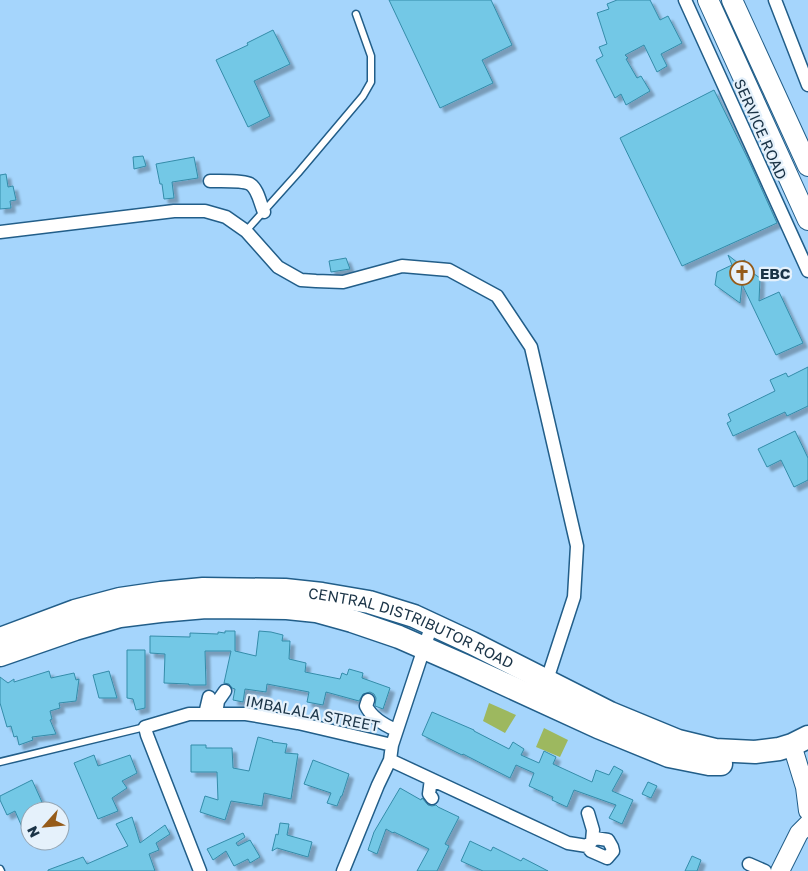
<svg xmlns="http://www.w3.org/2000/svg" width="808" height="871" font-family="'Golos Text',sans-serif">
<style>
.green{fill:#9db85f}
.building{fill:#73c8e6;stroke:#348ca9;filter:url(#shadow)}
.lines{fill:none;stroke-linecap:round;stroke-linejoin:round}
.lane-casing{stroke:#225e89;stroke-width:9}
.street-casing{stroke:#225e89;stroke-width:15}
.secondary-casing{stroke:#225e89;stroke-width:20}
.primary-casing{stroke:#225e89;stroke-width:22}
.highway-casing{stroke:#225e89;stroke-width:25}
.lane{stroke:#fff;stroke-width:6}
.street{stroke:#fff;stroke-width:12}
.secondary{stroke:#fff;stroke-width:18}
.primary{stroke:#fff;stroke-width:20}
.highway{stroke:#fff;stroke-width:22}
.labels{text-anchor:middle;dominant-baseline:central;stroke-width:4.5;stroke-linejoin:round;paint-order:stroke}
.street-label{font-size:15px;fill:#1a3346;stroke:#e5f1fb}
.poi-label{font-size:15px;font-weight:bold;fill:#1a3346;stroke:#e5f1fb;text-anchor:start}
</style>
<defs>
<filter id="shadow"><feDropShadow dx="4.5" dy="4.5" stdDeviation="1" flood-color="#0004"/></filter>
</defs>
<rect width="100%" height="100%" fill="#a5d5fc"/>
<path class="green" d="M489 703 516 715 505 733 483 721Z
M544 728 568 740 560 757 536 747Z"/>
<path class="building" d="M389 0H491L512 45 482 60 493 83 440 108Z
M617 0H650L660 20 668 16 682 43 661 54 667 66 657 72 644 45 625 55 628 58 626 59 637 78 641 76 650 91 626 105 621 94 615 98 596 60 603 56 599 47 607 44 597 13 609 9 607 4Z
M273 30 290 64 254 81 270 116 248 127 216 60 248 45 247 43Z
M714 90 749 161 777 223 682 266 620 138Z
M143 156 146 166 134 169 133 157Z
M194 157 198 178 172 182 174 198 164 199 162 184H160L156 164Z
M6 174 8 187 13 186 16 200 10 201 11 208 0 209V175Z
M728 255 738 263 745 260 744 267 760 278 759 301 779 292 803 343 776 355 742 284 740 303 715 285 717 272 732 265Z
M346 258 350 269 331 272 329 261Z
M808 367V406L787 416 785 412 733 436 727 423 731 421 728 414 775 391 770 380 786 373 788 377Z
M795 431 808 458V480L794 487 781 460 767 467 758 449Z
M225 631H235V651L256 656 259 631 271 632 283 635 282 641H290L289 659 306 663 305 672 340 679 342 673 347 675 349 669 363 673 362 678 390 688 383 709 375 706 376 698 374 694 370 692 363 694 359 701 326 692 323 705 307 702 309 692 267 684 266 692 245 689 243 702 233 700 235 689 232 688 229 684 224 683 231 651H205L206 685H189V684L164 683 165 654 150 653V636L190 637V633L218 634V632L225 633Z
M127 650H145V708L136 710 133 699 127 698Z
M49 671 51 678 74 673 76 680 79 679 76 701 59 703 60 708 50 711 52 719 50 720 56 734 32 737 33 740 19 745 17 736 14 737 11 726 7 727 0 703V677L8 683 14 679V682Z
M109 671 117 698H99L93 675Z
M432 712 474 730V731L509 749 513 742 524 749 521 755 539 763 544 751 556 757 553 764 592 782 596 770 609 775 614 766 623 771 612 791 633 800 622 824 609 818 616 805 574 790 567 807 552 800 553 797 529 786 534 773 516 765 510 778 463 754 462 755 422 735Z
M258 737 273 741 272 742 287 744 285 753 298 754 291 799 264 793 262 806 231 801 225 820 200 812 205 796 218 800 217 772H191V745H206V748H232L233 768 249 771Z
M94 755 98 766 130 755 137 773 122 781 127 788 112 798 118 811 98 819 74 763Z
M313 760 349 774 342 796H341L337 806 327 803 331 793 304 784Z
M32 780 46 811H30V823L22 827 15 811 7 815 0 800V796Z
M648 782 657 786 651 798 642 794Z
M400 788 421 800 422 798 428 805 432 806 436 805 438 807 459 817 445 844 449 846 437 871H417L429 849 394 832 393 833 386 829 377 854 368 850 374 832Z
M132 817 140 843 165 825 170 834 156 843 159 850 149 854 155 871H48V870L83 857 87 864 128 846 116 824Z
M280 823 289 824 287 835 312 842 308 857 277 848 272 851 276 834 278 835Z
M243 833 245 837 236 843 238 846 250 840 260 857 250 863 248 859 234 866 226 851 213 860 207 849Z
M470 841 491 851 493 847 521 861 523 858 548 871H483L461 861Z
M692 856 701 860 697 871H685Z"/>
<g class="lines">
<g class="lane-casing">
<path id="lane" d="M246 231 298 173 363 96 371 82V56L356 14
M0 762 145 727
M0 869 1 871"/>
</g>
<g class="street-casing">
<path id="street" d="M685 0 808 271
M775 0 808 85
M210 181C218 181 243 180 250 184 258 189 260 203 264 212
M0 232 174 211H205L226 217 246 231 278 267 301 280 316 281 343 282 402 266 449 270 497 296 531 347 577 546 574 597 545 686
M368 700 366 706C372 718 384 725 396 730
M205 714 209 697
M216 714 218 701 225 691
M390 760 568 843 587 846
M431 779 429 794 432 798
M588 813 593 830 592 841
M595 838 608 840 612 847 613 851 607 858 591 851 587 846Z
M749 864 765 871
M200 871 147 735 145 727 189 714H246L298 723 392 745
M343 871 378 785 390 760 392 745 432 624"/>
</g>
<g class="secondary-casing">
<path id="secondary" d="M792 745 805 787 808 811
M780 871 799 833 808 824"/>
</g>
<g class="primary-casing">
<path id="primary" d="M708 0 808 220
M732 0 808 166"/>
</g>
<g class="highway-casing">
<g id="highway">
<path id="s1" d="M0 639 75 611 120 599 161 593 203 589 285 590 322 594 369 602 414 616 472 643 610 713 678 741 715 750 755 752 779 749 792 745 808 737"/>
<path d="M0 655 75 629 120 616 160 611 206 607 287 608 316 611 352 621 399 637 463 665 598 727 669 756 709 764H721"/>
</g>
</g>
<use href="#lane" class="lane"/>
<use href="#street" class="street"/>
<use href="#secondary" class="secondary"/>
<use href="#primary" class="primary"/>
<use href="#highway" class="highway"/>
</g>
<defs>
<g id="church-ring" transform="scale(1.25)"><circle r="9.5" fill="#e5f1fb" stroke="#955b19" stroke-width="1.5"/><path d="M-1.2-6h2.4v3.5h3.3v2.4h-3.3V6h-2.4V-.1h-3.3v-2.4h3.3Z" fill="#955b19"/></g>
</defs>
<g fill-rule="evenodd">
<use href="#church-ring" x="742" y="273"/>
</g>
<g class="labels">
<g class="street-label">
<text transform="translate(761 129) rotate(66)">SERVICE ROAD</text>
<text stroke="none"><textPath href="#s1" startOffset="425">CENTRAL DISTRIBUTOR ROAD</textPath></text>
<text transform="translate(313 713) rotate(11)">IMBALALA STREET</text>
</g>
<g class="poi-label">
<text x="760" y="273">EBC</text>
</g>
</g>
<g transform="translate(45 826) rotate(243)"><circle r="24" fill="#e5f1fb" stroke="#94a5b3"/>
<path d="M0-4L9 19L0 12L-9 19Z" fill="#955b19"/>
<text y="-8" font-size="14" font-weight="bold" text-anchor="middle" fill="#1a3346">N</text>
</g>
</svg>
